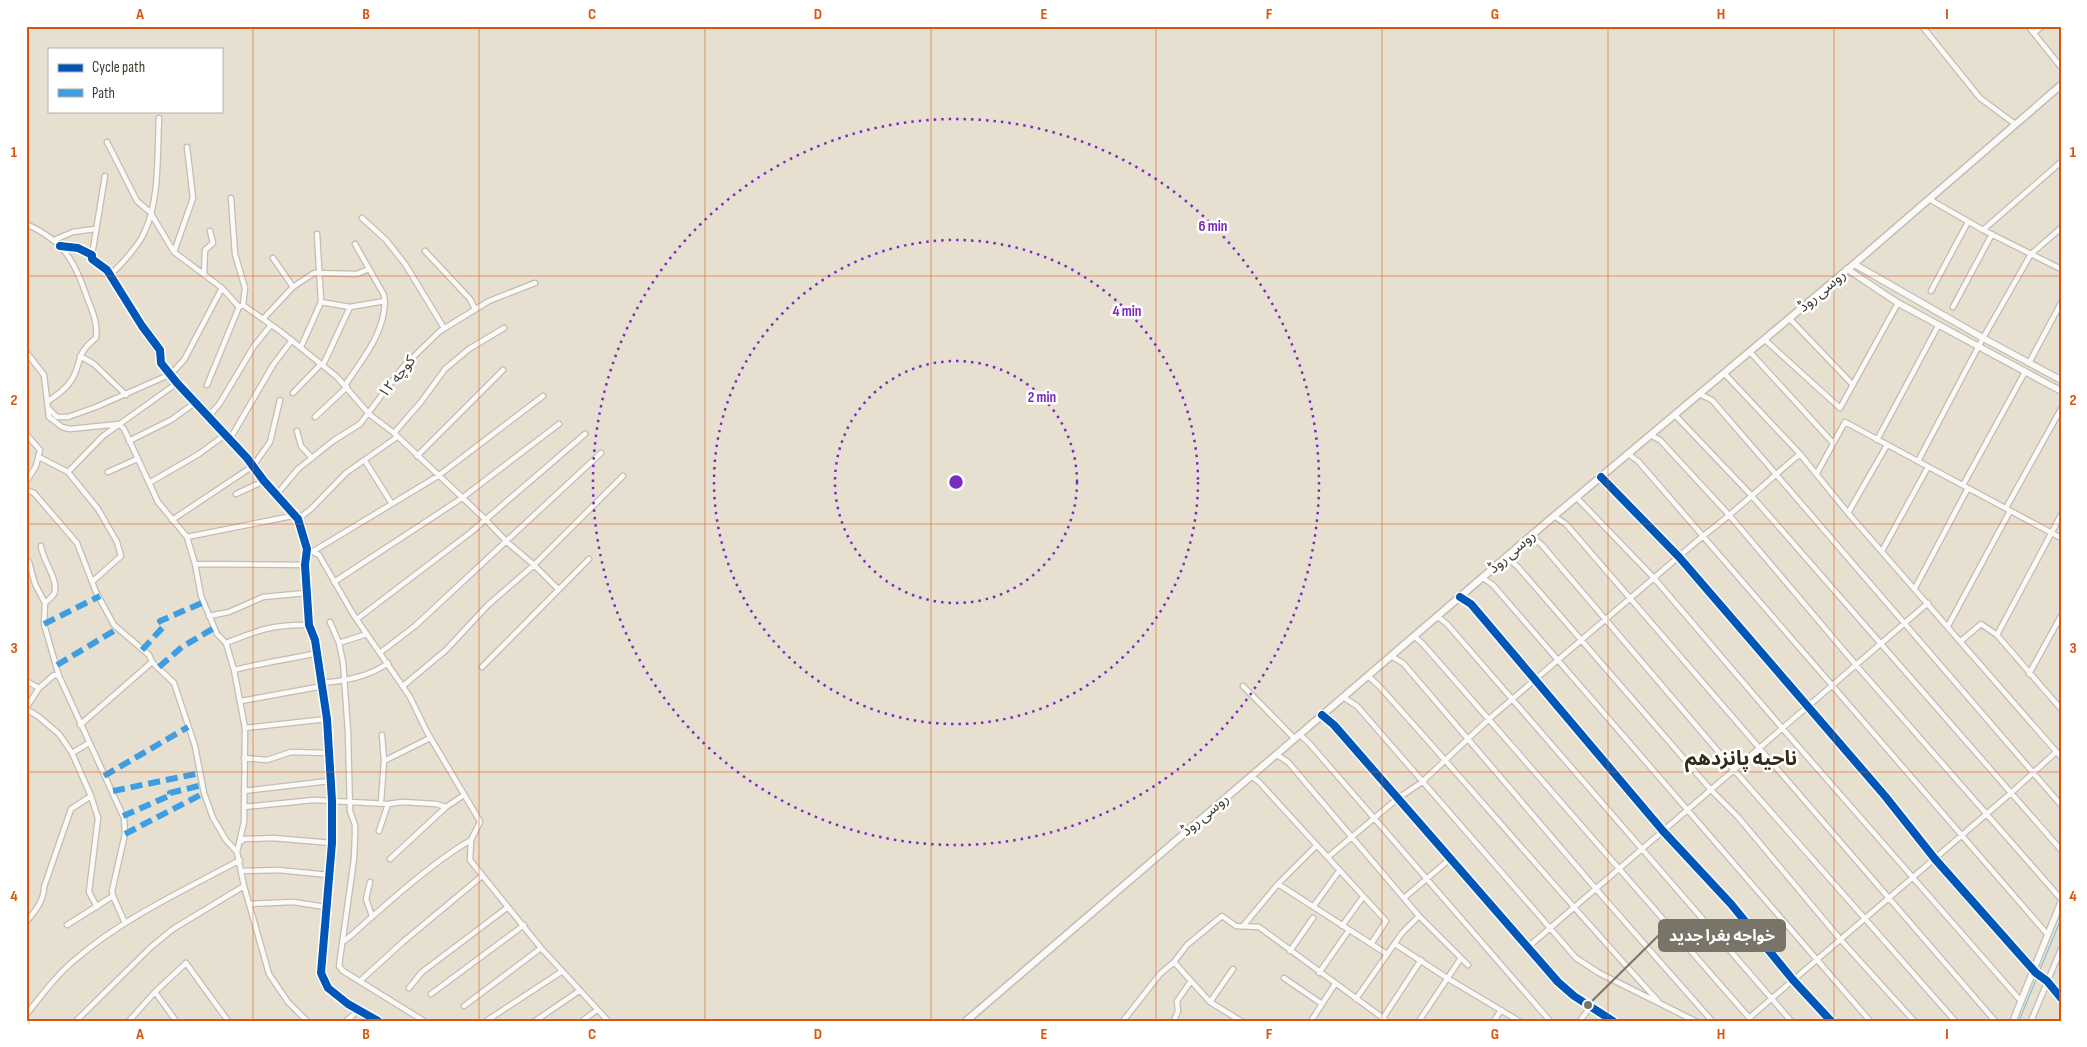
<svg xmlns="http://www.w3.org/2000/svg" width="2087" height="1047" font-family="'Sofia Sans Condensed','Noto Sans Arabic',sans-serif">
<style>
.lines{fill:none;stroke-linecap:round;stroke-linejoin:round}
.stream{stroke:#76b7d9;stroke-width:1}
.minor-casing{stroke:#c2bdb2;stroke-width:7}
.tertiary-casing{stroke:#c2bdb2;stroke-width:8}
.secondary-casing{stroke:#c2bdb2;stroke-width:9}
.minor{stroke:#fbfaf8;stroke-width:4.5}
.tertiary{stroke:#fbfaf8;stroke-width:5.5}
.secondary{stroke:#fbfaf8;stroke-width:6}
.quiet{stroke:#3f9ee1;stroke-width:6;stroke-dasharray:12 6;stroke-linecap:butt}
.cycleway-casing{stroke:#fff;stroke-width:11}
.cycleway{stroke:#0057b8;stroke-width:8}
.grid{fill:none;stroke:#d75610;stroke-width:1;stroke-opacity:0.55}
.ring{fill:none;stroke:#7b2cbf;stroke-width:2.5;stroke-dasharray:2.5 5}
.labels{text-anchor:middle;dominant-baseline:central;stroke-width:5;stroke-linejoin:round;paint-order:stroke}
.street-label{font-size:15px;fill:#3e3a2f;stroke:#fff}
.district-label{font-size:20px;font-weight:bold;fill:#352b16;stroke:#fff}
.centre{fill:#7b2cbf;stroke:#fff;stroke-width:2.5}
.ring-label{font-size:15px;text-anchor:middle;font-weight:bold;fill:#7b2cbf;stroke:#fff;stroke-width:5;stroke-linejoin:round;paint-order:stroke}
.leader{fill:none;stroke:#797468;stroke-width:2}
.callout-dot{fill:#797468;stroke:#fff;stroke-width:2}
.callout{fill:#797468;stroke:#797468;stroke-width:2}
.callout-label{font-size:16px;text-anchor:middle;font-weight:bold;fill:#fff}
.neatline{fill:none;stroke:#d75610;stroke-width:2}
.grid-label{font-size:16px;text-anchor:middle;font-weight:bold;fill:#d75610}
</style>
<rect width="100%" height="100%" fill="#e7e0d1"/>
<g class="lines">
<path class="stream" d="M2039 972 2061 919
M2019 1021 2038 975"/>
<g class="minor-casing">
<path id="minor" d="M1922 26 1980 98 2015 124
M2028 26 2061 67
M2034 33 2042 26
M107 142 137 201 150 212 174 252 222 288 239 307 243 305 280 331 337 377 369 414 394 433 486 520 507 542 534 565 558 589
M231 198 235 254 245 288 243 305
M1929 199 1983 230 2061 269
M362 218 386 240 405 264 444 328
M26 224C66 242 74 261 88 300 93 312 98 325 96 338 74 355 83 362 71 381 65 390 56 396 47 402
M1983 230 2061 162
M317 234 321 302
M54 240 73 232 95 229
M60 246 78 248 92 255V259L107 270 142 326 160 350 161 363 177 383 247 458 264 481 298 519 307 549 305 565 309 625 315 640 327 719 332 801V843L321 973 328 988 348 1004 378 1021
M425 251 470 299 475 309
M174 252 193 198 187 147
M92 255 105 176
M273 258 293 287
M110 275C120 266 139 245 144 233 160 201 157 153 159 118
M204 275 205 250 213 243 210 231
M1931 291 1968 222
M1953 307 1992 234
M1789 318 1853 385
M263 319 293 287 314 273 357 274 369 269
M1764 339 1840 408 1898 303
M301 347 321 302 350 307 385 301
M26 352 44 375 49 417 62 427 70 429 119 424 124 429 158 502 187 537 195 564 201 596 217 634 226 643 234 670 245 728 244 822 237 852
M1750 352 1833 443
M80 356 94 364 126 395
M2029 363 2061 303
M323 365 350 307
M1724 373 1800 454 1848 513 2061 757
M207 385 239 307
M345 385C363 359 389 327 384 295L355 244
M293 393 321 364
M1699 394 1712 400 2061 805
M48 408 57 417H68L96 407 171 374 184 360 222 288
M1675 415 1751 495 2061 850
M209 416 220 403 254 346 271 325
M315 417 347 387
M297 431 301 446 312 458
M394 433 421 402 445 369 469 349 504 328
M26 434 40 450 36 466 26 482
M1650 435 1660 440 1730 516 1856 665 2061 899
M230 439 273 365 292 340
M1877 440 1938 326
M129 441 171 420 196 402
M1628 454 1638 461 2048 935
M417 456 503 370
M39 457 68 472 98 509 117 542 121 556 93 581
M365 461 392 504
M1918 461 1983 338 2031 254 2061 228
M68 472 103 436 177 383
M108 472 137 459
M1817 473 1845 422 2061 538
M1601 477 1679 557 1885 796 1935 859 2036 973 2047 981 2061 998
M149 483 199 454 226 434
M1963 485 2025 372
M26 490 34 493 77 543 96 592 114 625 149 655 152 662 174 683 195 746 204 793 213 818 226 840 237 852 244 886 269 974 288 1002 307 1021
M236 494 264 481
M277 494 298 469 333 441 360 424 403 367 440 331 489 301 535 283
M1577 498 1654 578 1783 729 2020 1000
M2006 508 2061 409
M1848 513 1887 445
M1554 516 1566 524 1995 1021
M298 519 311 509 346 473 397 437
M172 520 253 466 270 442 280 400
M1531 536 1542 545 1734 770 1955 1021
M187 537 297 515
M41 546C42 560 60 581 54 594 52 597 47 601 45 603
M307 549 319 555 353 614 410 697 427 732 478 818 480 822 471 840 470 860 541 948 608 1021
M1882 551 1928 467
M312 552 438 476 543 396
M1506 557 1518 567 1711 790 1738 817 1840 939 1914 1021
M26 559 29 562 35 584 45 603 44 624 59 676 124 818 125 834 112 891 113 896 125 923
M195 564 305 565
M1483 578 1493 585 1870 1021
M334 582 462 498 559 424
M1915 588 1968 488
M1460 597 1471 604 1663 831 1731 904 1793 980 1831 1021
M209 616 229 612 263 597 306 593
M1437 616 1447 624 1791 1021
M357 619 470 533 585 434
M330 622 339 643 343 662 348 732 350 811 355 825V835L354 859 339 966 343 971 424 1021
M1948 626 2010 511
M1997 635 2061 515
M1414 636 1423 644 1752 1021
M1961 641 1981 624 1997 635 2061 709
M226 643C259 630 273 624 309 625
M339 643 367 634
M381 652 415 626 601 453
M1391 656 1403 663 1596 889 1712 1021
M482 667 589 559
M234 670C261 663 290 659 318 653
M2029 674 2061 616
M1368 676 1379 686C1473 790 1563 897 1658 1001
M26 681 39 688
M321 683C344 681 369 677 388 663
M403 686 446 650 488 605 534 565 623 476
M1243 686 1295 739
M1343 697 1357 706 1576 958 1599 973 1695 1021
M241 701 323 686
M26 708 39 688 54 675 59 676
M26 709 39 717 59 734 72 753 91 796 98 818 89 892 97 907
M1322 715 1334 725 1558 982 1574 996 1613 1021
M80 725 152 662
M245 728 327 719
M1300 735 1309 743 1550 1021
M72 753 89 743
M1277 755 1288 762 1419 916 1468 965
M244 758 267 760 291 752 328 753
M384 761 430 738
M1251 776 1259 782 1386 921 1371 944
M244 791 329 781
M381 802 384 761 382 735
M244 807 314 800 388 804 402 802 436 804 446 807
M379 831 388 804
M242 841 243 839 273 838 332 843
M1328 857 1397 799 1422 782 1489 719 1703 536C1737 511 1767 481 1800 454
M390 859 446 807 464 795
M242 871 278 870 329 875
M370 882 366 899 372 916
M1278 884 1387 954
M1404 898 1450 859
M249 904 293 902 326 907
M1313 907 1339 871
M26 922C35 911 44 901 44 887L71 809 91 796
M67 925 113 896
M1243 926 1278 884 1317 845
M1342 926 1363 897
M344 941C355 933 363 924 373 916 401 891 439 858 471 840
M1395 944 1447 978 1519 1021
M1528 947 1928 603
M1290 951 1313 918
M1174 962 1210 1002 1241 1021
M1319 973 1349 930
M1284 978 1322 1004
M360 981 404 941 482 876
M409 988 422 972 508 907
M155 992 176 1021
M431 994 524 925
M1356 999 1402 933 1419 916
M1210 1002 1233 969
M464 1006 541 948
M26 1015C41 996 57 974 77 958 125 917 185 890 240 860
M1383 1018 1421 960
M1749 1018 2011 793 2056 752
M76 1021 151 947 173 929 244 886
M129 1021 155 992 186 963 228 1021
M346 1021 359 1010
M486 1021 561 972
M535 1021 579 991
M582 1021 597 1010
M1123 1021 1160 974 1174 962 1187 945 1222 916 1236 926 1259 927 1387 1021
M1174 1021 1178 1011 1177 1001 1191 981
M1311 1021 1335 984
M1419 1021 1461 958
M1494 1021 1501 1010
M1580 1021 1590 1007
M2031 1021 2061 949"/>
</g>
<g class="tertiary-casing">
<path id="tertiary" d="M1854 264 1983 338 2061 380
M1847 269 1898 303 2061 391
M2013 1021 2061 902"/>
</g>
<g class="secondary-casing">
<path id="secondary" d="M966 1021 1547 522 1854 264 2061 85"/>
</g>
<use href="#minor" class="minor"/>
<use href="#tertiary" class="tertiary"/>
<use href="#secondary" class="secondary"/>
<path class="quiet" d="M44 624 100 596
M142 650 164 626 160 621 204 602
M57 665 117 629
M159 667 182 647 214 628
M104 776 188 727
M113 791 200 773
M123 816 171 795 170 793 202 785
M125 834 204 793"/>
<g class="cycleway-casing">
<path id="cycleway" d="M60 246 78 248 92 255V259L107 270 142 326 160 350 161 363 177 383 247 458 264 481 298 519 307 549 305 565 309 625 315 640 327 719 332 801V843L321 973 328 988 348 1004 378 1021
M1601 477 1679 557 1885 796 1935 859 2036 973 2047 981 2061 998
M1460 597 1471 604 1663 831 1731 904 1793 980 1831 1021
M1322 715 1334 725 1558 982 1574 996 1613 1021"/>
</g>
<use href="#cycleway" class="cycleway"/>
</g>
<path class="grid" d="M253 26V1021M479 26V1021M705 26V1021M931 26V1021M1156 26V1021M1382 26V1021M1608 26V1021M1834 26V1021M26 276H2061M26 524H2061M26 772H2061"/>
<g class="ring">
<circle cx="956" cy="482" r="121"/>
<circle cx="956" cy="482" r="242"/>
<circle cx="956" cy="482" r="363"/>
</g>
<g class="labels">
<g class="street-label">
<text transform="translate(1822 291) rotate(-40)">روسی روڈ</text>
<text transform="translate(397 377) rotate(-51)">کوچه ۱۲</text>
<text transform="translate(1512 552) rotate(-41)">روسی روڈ</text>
<text transform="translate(1205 815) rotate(-40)">روسی روڈ</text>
</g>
<g class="district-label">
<text x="1741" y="759">ناحیه پانزدهم</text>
</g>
</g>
<circle cx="956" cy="482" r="8" class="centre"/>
<g class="ring-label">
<text x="1213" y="231">6 min</text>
<text x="1127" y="316">4 min</text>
<text x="1042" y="402">2 min</text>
</g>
<path class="leader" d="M1588 1005L1659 935"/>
<circle class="callout-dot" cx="1588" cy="1005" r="5"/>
<rect class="callout" x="1659" y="920" width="126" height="31" rx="5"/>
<g class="callout-label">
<text x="1722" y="941">خواجه بغرا جدید</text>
</g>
<rect width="2087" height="1047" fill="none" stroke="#ffffff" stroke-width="55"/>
<rect x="48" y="48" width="175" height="65" fill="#ffffff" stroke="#b2b0ac"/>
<rect x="58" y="64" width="25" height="8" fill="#0057b8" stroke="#b2b0ac"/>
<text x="92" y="72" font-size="15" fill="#3e3a2f">Cycle path</text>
<rect x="58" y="89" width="25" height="8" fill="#3f9ee1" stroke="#b2b0ac"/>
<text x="92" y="98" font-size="15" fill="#3e3a2f">Path</text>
<rect x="28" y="28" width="2032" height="992" class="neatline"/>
<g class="grid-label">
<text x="140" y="19">A</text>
<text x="366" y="19">B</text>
<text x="592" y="19">C</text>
<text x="818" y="19">D</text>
<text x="1044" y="19">E</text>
<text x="1269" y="19">F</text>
<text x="1495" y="19">G</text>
<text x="1721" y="19">H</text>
<text x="1947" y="19">I</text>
<text x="14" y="157">1</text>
<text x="2073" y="157">1</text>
<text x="14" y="405">2</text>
<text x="2073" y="405">2</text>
<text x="14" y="653">3</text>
<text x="2073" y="653">3</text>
<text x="14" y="901">4</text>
<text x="2073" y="901">4</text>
<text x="140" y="1039">A</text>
<text x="366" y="1039">B</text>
<text x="592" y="1039">C</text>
<text x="818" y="1039">D</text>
<text x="1044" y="1039">E</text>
<text x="1269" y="1039">F</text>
<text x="1495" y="1039">G</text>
<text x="1721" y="1039">H</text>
<text x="1947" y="1039">I</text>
</g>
</svg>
